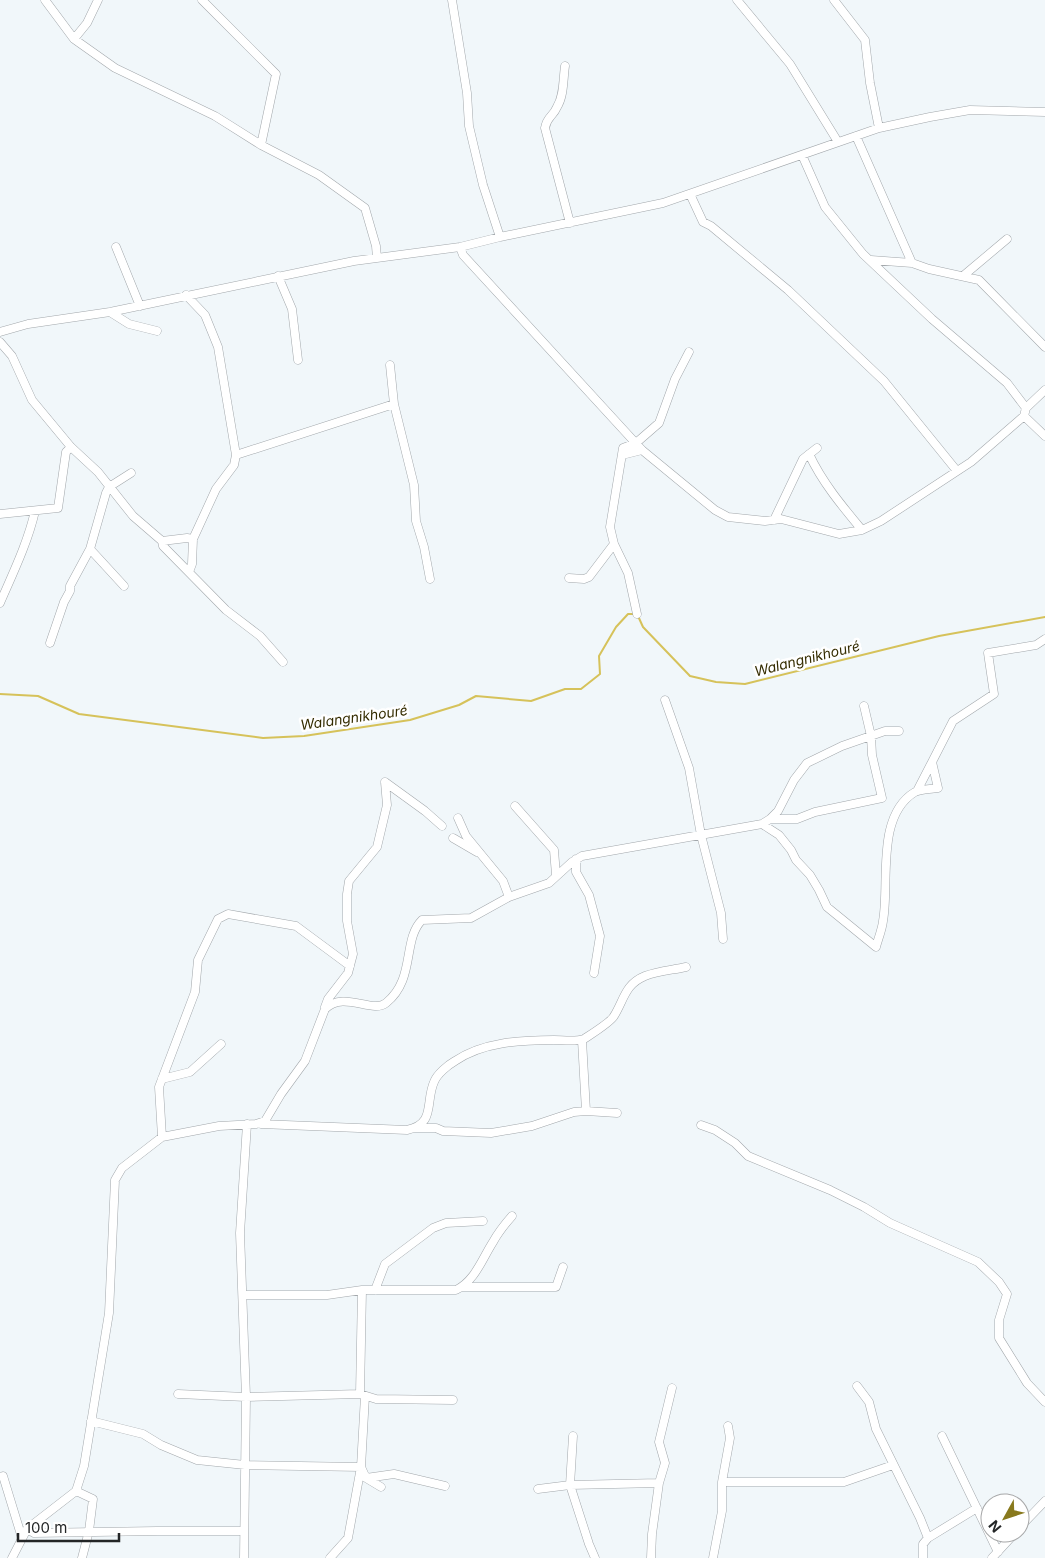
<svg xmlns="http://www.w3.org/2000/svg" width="1045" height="1558" font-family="Inter,sans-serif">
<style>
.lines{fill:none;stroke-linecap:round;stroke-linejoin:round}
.stream{stroke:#d6c25a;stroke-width:2}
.minor-casing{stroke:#a2a7ab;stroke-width:9}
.minor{stroke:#fff;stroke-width:8}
.labels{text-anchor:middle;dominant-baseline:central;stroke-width:5;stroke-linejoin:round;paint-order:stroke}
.water-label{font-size:14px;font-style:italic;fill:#342c00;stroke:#fff}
</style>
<rect width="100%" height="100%" fill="#f1f7fa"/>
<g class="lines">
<path class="stream" d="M638 616 643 627 690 676 716 682 745 684 939 636 1045 617
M0 694 38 696 79 714 263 738 304 736 410 720 459 705 476 696 531 701 565 689H581L600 674 599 656 616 627 628 614H635"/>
<g class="minor-casing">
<path id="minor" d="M45 0 74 39 115 68 215 116 261 145 319 175 365 208 376 246 377 258
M202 0 276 74 261 145
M452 0 467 93 469 126 483 185 500 237
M737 0 790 64 838 142
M834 0 865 40 870 83 879 128
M74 39 87 23 98 0
M565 66C563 80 564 96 557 107 553 117 547 116 545 128L570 223
M856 136 912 263
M802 155 825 207 863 254 932 319 1007 383 1026 408
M690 194 703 222 711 226 788 290 884 381 957 471
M116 247 140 306
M460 247 463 255 642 450 715 510 728 517 765 521 781 519 839 534 862 530 881 521 971 462 1024 416 1026 408 1045 390
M871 260 912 263 929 269 979 280 1045 347
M278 276 292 309 298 360
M963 276 1007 239
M186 295 205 315 218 347 236 455
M110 312 129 324 157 331
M0 332 28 324 110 312 354 261 460 247 500 237 663 203 879 128 930 117 970 110 1045 112
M0 342 12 356 32 400 71 447 98 472 133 516 162 541 163 546 226 610 260 636 283 662
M390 365 394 404 414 485 416 521 424 547 430 579
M1024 416 1045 436
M809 454C822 482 842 506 862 530
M622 455 642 450
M0 514 58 508 66 452 71 447
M774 520 803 459 817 448
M162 541 187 538 193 539
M90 549 124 586
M189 572 192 564 193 539 216 489 234 465 236 455 394 404
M569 578 584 579 589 577 614 544
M0 603C13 573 28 542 35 511
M637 614 628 573 614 544 610 527 623 448 636 443 659 423 675 379 689 352
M50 643 64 602 70 591V586L90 549 106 493 109 487 131 473
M665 700 689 768 701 835 721 913 723 939
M385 782 425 811 442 826
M917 791 932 762
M515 806 554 850 556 875
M458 818 466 836 503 881 509 897
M770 819H797L815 812 882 798 872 755 871 736 864 706
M762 824 779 835 791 850 796 860 810 875 819 890 827 907 876 947C878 939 882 930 883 921 890 884 875 816 915 792 921 789 931 789 938 788L932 762 953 721 994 694 988 653 1036 645 1045 639
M453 838 477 852
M576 859V872L589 895 600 936 594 973
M325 1007 328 999 348 973 353 954 347 921V894L349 881 377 847 387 805 385 782
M582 1040 586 1111
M162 1079 190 1072 221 1044
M261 1124 407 1130C436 1124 425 1102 434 1082 437 1074 448 1065 455 1061 483 1042 521 1040 554 1040 562 1040 576 1042 584 1039 590 1035 611 1022 614 1016 624 1000 625 984 645 976 658 971 673 970 686 967
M701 1125 715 1130 735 1143 748 1156 830 1190 864 1207 890 1223 978 1262 999 1282 1007 1294 999 1320V1338L1027 1383 1045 1402
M416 1128H436L443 1131 491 1133 532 1126 574 1112 586 1111 617 1113
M162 1137 159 1087 195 992 198 960 218 919 228 914 296 926 350 966
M462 1287H556L563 1267
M375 1290 385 1264 433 1228 446 1223 483 1221
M243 1295H327L362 1290H456C475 1281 482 1259 493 1242 498 1233 505 1224 512 1216
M857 1386 869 1402 876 1429 920 1518 928 1538 923 1544V1558
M178 1394 246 1397 360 1394 376 1399 453 1400
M360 1394 362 1290
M365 1396 361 1467 366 1478 381 1487
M91 1421 143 1434 161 1445 197 1460 245 1465 361 1467 348 1538 330 1558
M573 1436 570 1485 589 1544 595 1558
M942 1436 998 1552
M3 1476 22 1538
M366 1478 394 1474 445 1486
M722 1482H844L893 1465
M659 1483 665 1463 659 1442 672 1388
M538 1489 570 1485 659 1483 652 1534 651 1558
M1020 1527 1045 1501
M27 1529 34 1533 157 1531H244
M928 1538 977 1508
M12 1558 27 1529 76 1491
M82 1558 89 1531 93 1499 76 1491 84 1466 109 1313 115 1180 122 1168 162 1137 219 1126 256 1124 265 1121 281 1094 305 1061 325 1009C344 990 372 1014 386 1003 416 979 402 940 422 920L471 918 509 897 549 883 572 862 582 856 762 824 770 819 778 811 794 780 807 763 842 746 885 731H899
M244 1558 246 1397 240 1233 247 1124
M713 1558 722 1511V1482L730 1438 728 1426
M992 1558 1015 1533"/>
</g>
<use href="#minor" class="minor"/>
</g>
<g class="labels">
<g class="water-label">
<text transform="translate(807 658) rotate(-14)">Walangnikhouré</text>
<text transform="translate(354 717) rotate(-8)">Walangnikhouré</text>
</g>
</g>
<g transform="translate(1005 1518) rotate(230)"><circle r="24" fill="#ffffff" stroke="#a7a8a9"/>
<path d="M0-4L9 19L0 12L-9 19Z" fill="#88791d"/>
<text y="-8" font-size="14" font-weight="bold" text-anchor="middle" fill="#242627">N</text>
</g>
<path d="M18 1533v8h101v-8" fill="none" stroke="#242627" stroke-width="2.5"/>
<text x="25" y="1533" font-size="15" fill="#242627" stroke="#ffffff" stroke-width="4" paint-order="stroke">100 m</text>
</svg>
